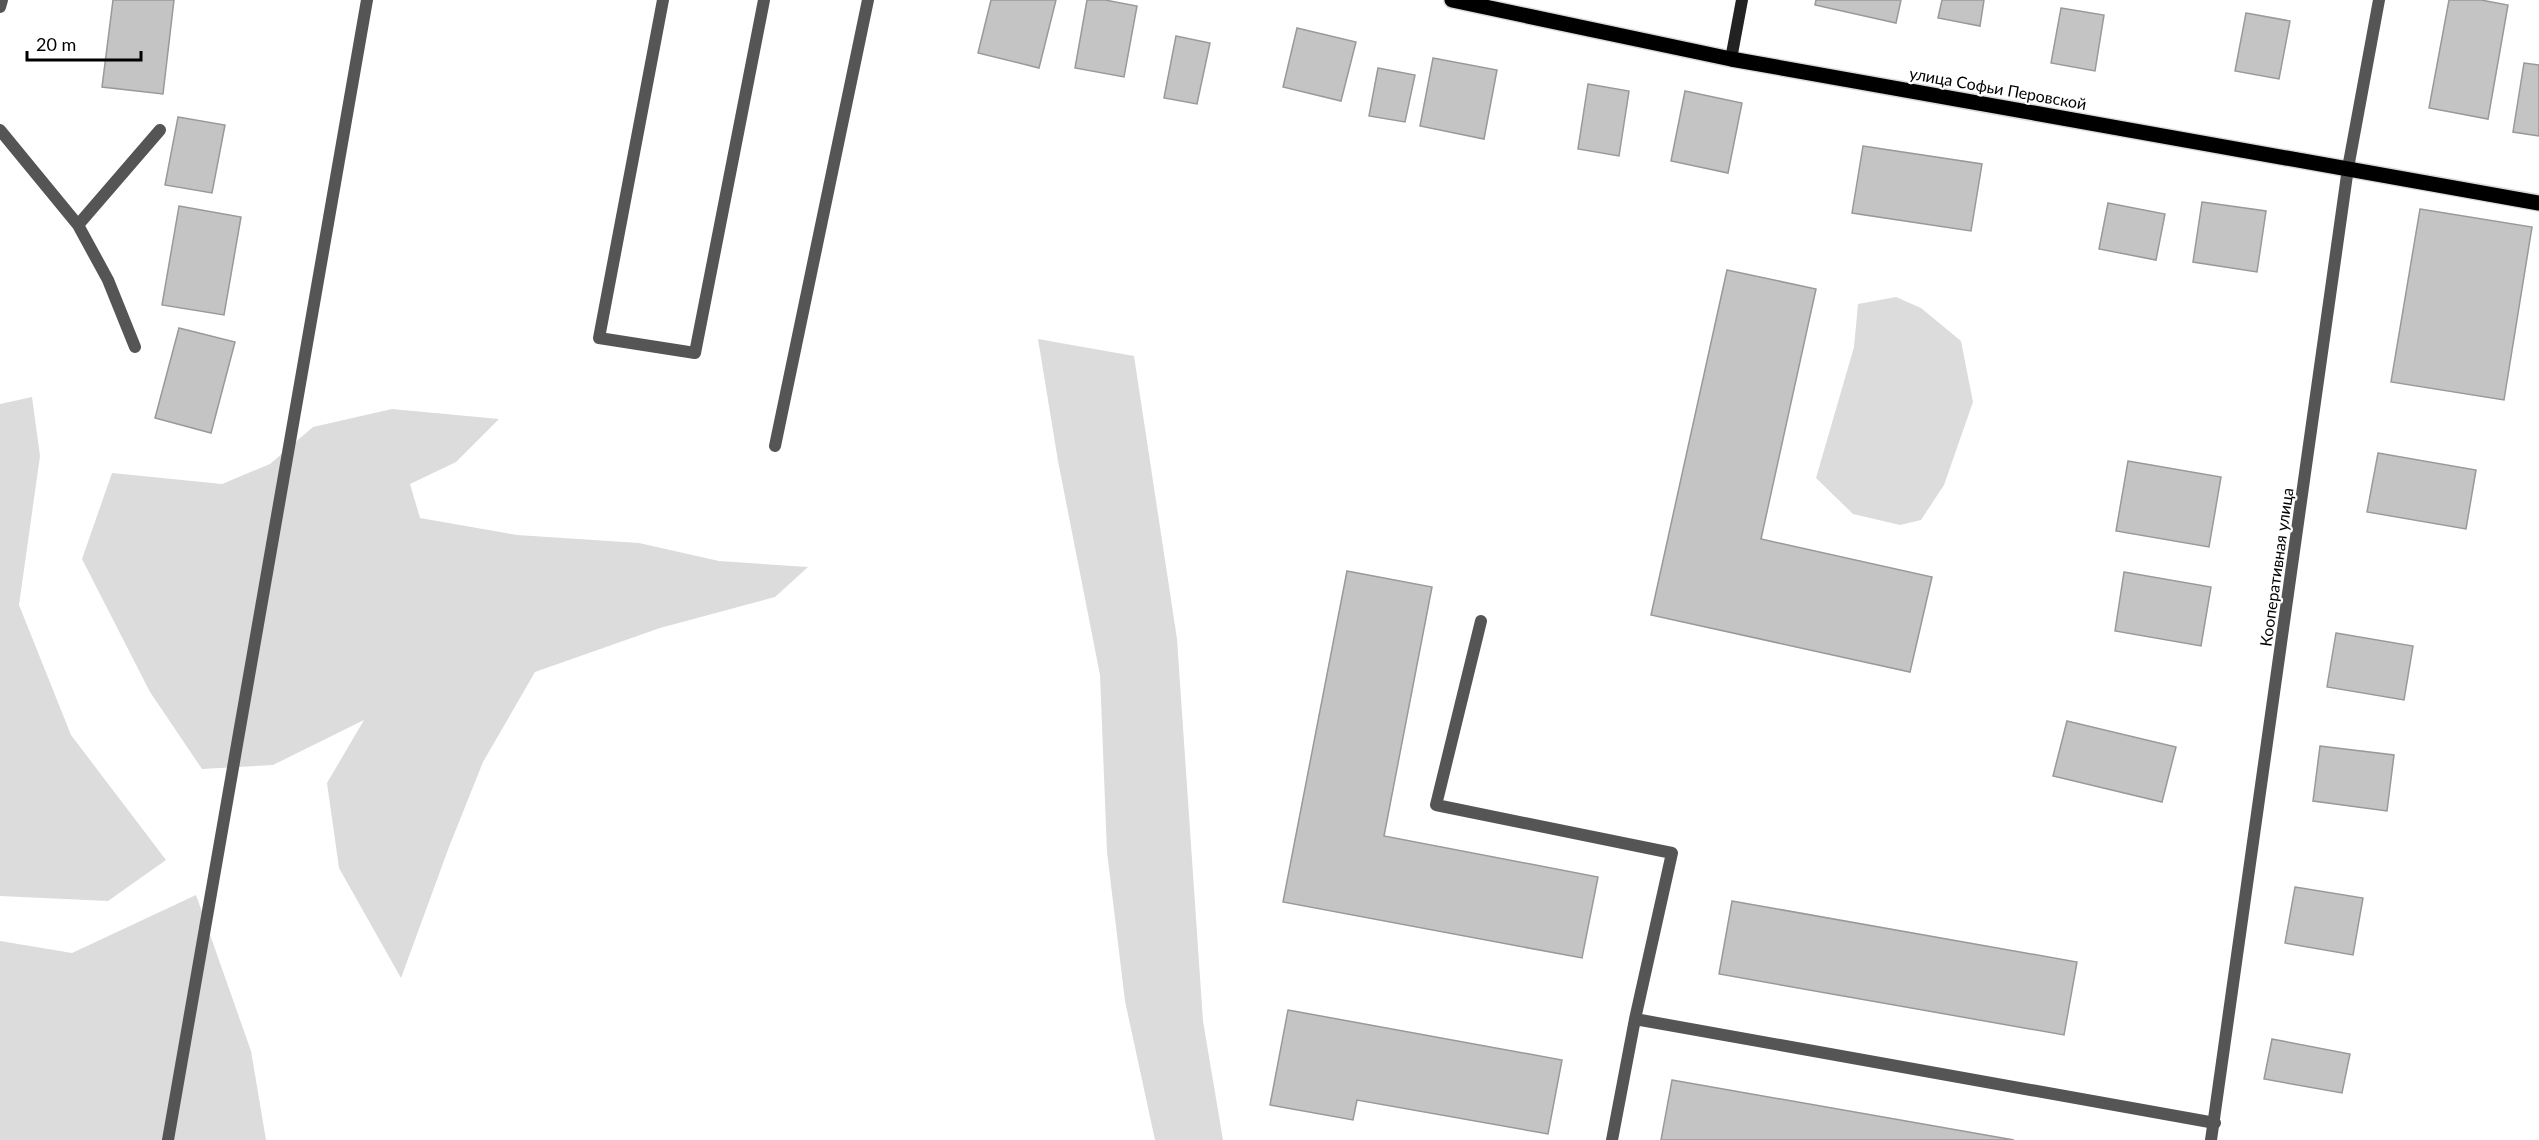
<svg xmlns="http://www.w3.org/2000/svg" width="2539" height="1140" font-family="Lato,sans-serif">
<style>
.green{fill:#dcdcdc}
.building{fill:#c4c4c4;stroke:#999;stroke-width:1.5}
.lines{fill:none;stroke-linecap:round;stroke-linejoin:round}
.primary-casing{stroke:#dbdbdb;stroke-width:18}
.service{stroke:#555;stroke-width:12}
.minor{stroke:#555;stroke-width:12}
.secondary{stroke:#222;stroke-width:12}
.primary{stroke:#000;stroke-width:15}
.labels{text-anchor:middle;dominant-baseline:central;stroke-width:4.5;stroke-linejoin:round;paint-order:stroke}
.street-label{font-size:16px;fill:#000;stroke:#fff}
</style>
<rect width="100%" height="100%" fill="#fff"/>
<path class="green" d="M1896 297 1921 308 1961 341 1973 402 1944 485 1921 520 1900 525 1853 514 1816 478 1854 347 1858 304Z
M1038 339 1134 356 1177 639 1203 1021 1223 1140H1155L1125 1001 1107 852 1100 675 1058 461Z
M32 397 40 456 19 605 71 735 166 860 108 901 0 896V404Z
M392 409 499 419 456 462 410 484 420 518 517 535 639 543 719 561 808 567 775 597 660 628 535 672 483 762 449 847 401 978 339 868 327 783 364 720 273 765 202 769 150 692 82 559 112 473 222 484 270 464 313 427Z
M196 895 251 1051 266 1140H0V941L72 953Z"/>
<path class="building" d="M113 0H174L163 94 102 87Z
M991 0H1056L1039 68 978 53Z
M1087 0H1105L1137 6 1124 77 1075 68Z
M1816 0H1901L1896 23 1815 5Z
M1942 0H1984L1980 26 1938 18Z
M2449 0H2481L2508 5 2488 119 2429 108Z
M2061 8 2104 15 2095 71 2051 63Z
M2246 13 2290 21 2279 79 2235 71Z
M1297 28 1356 42 1341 101 1283 87Z
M1176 36 1210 43 1197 104 1164 98Z
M1433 58 1497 70 1484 139 1420 126Z
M2524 63 2539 65V136L2513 132Z
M1378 68 1415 75 1405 122 1369 116Z
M1588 84 1629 91 1619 156 1578 149Z
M1685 91 1742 103 1728 173 1671 161Z
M178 117 225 125 212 193 165 185Z
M1863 146 1982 164 1971 231 1852 213Z
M2202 202 2266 211 2257 272 2193 262Z
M2108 203 2165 214 2156 260 2099 249Z
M179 206 241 217 224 315 162 305Z
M2420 209 2532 227 2504 400 2391 382Z
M1727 270 1816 289 1761 539 1932 577 1910 672 1651 615Z
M179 328 235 342 211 433 155 418Z
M2378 453 2476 470 2466 529 2367 512Z
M2128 461 2221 477 2209 547 2116 531Z
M1347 571 1432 587 1384 836 1598 877 1582 958 1283 902Z
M2124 572 2211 587 2201 646 2115 631Z
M2336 633 2413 646 2404 700 2327 687Z
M2067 721 2176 747 2162 802 2053 776Z
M2320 746 2394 755 2387 811 2313 801Z
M2295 887 2363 898 2353 955 2285 943Z
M1732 901 2077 962 2064 1035 1719 974Z
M1288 1010 1562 1060 1548 1134 1357 1100 1353 1120 1270 1105Z
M2272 1039 2350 1054 2342 1093 2264 1079Z
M1672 1080 2014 1140H1661Z"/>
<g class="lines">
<g class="primary-casing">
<path id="primary" d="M1452 0 1731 59 2539 203"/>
</g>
<path class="service" d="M663 0 599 338 695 353 764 0
M0 7 2 0
M0 130 78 225 108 280 135 347
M78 225 160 130
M775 446 868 0
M1481 621 1436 805 1672 853 1635 1019 1612 1140
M1635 1019 2215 1123"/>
<path class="minor" d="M168 1140 367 0
M2211 1140 2348 168 2379 0"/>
<path class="secondary" d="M1731 59 1742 0"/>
<use href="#primary" class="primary"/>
</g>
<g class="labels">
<g class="street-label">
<text transform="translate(1998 88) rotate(10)">улица Софьи Перовской</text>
<text transform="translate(2276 567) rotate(-82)">Кооперативная улица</text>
</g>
</g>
<path d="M27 51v9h114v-9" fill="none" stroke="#000000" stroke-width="3"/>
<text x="36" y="51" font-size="18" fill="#000000" stroke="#ffffff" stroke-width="4.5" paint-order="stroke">20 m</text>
</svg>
